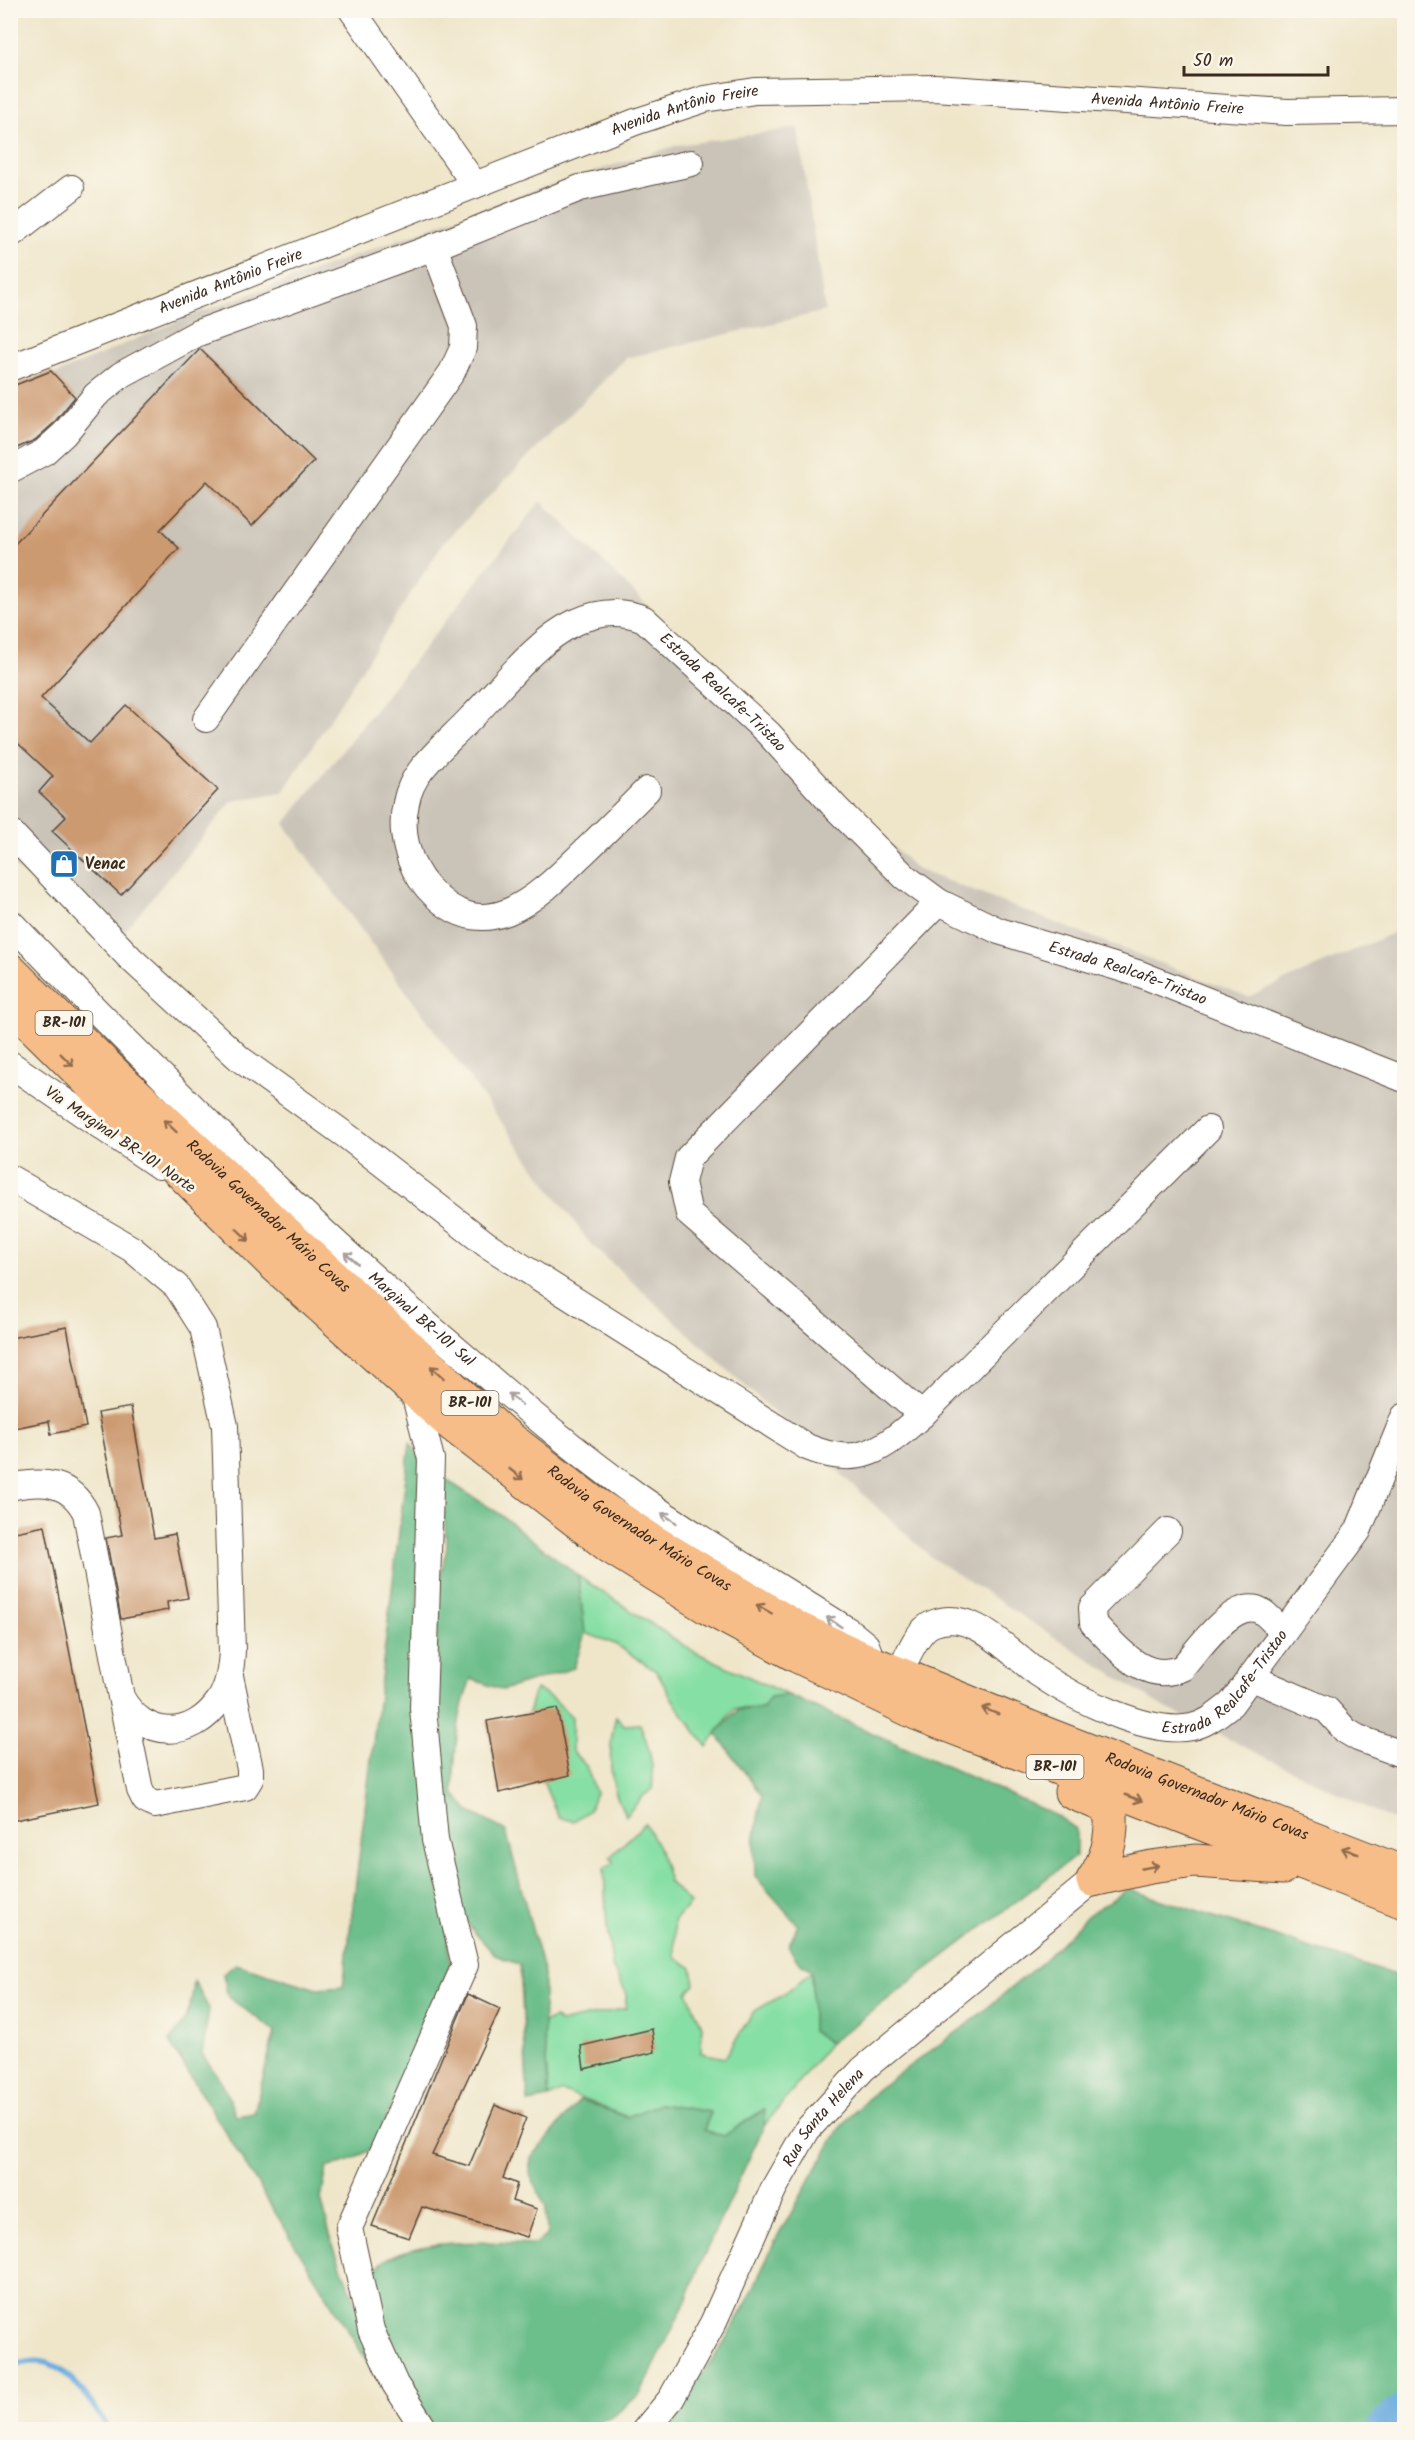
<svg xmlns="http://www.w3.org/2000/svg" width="1415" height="2440" font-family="Kalam,sans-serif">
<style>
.industrial{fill:#cac3b8}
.green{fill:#86dfa4;stroke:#608461;stroke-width:1.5}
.forest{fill:#6cbe8a;stroke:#547454;stroke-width:1.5}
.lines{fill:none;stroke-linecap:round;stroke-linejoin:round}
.stream{stroke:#6babde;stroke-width:6}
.river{stroke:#6babde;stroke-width:34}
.building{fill:#cc9a71}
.minor-casing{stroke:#564638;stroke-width:28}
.highway-casing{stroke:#564638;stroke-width:35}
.minor{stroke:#fff;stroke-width:26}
.highway{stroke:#f7bd88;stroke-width:33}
.oneway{stroke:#906c4e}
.oneway2{stroke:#a79f9a}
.labels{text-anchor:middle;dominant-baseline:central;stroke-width:5;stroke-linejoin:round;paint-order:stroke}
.shield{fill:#fbf7ec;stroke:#75685c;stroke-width:1.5}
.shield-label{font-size:15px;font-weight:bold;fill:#3b2a1e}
.street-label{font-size:16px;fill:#3b2a1e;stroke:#fbf7ec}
.poi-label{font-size:16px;font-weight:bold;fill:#3b2a1e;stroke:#fbf7ec;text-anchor:start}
</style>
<rect width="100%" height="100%" fill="#fbf7ec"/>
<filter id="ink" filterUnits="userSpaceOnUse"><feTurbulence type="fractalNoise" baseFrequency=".0167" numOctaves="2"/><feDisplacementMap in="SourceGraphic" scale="12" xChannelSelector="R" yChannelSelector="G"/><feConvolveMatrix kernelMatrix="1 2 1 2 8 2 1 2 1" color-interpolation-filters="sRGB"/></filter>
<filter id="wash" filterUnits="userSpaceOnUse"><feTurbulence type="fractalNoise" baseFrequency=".008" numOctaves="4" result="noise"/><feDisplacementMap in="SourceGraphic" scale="24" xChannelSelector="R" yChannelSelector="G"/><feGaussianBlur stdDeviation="1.35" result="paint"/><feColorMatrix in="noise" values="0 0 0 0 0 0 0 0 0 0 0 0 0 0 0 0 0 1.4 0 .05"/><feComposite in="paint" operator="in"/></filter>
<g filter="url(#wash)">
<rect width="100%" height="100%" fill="#efe6ca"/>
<path class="industrial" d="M798 128 825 311 626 358 443 543 283 792 232 801 111 947 11 864 10 394 185 318 528 192 678 145Z
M541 501 916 869 1248 997 1404 928V1826L1160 1705 932 1558 589 1242 284 824Z"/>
<path class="green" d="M578 1576 691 1650 788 1695 770 1697 763 1708 734 1709 707 1747 676 1705 656 1671 615 1644 585 1633Z
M536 1689 555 1700 572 1717V1751L586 1766 596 1793 589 1810 574 1821 559 1818C543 1783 516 1726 536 1689Z
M616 1716 624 1725 640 1724C649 1745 655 1766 652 1789L641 1798 626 1816C608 1785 607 1751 616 1716Z
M645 1823 660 1851 669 1882 690 1903 674 1921 675 1957 692 1968 695 1984 687 1992 702 2026 701 2053 725 2058 753 2012 786 1993 812 1971V2031L830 2043 764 2126V2109L724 2136 703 2130 711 2112 659 2104 627 2117 562 2091 549 2098 543 2023 555 2018 560 2023 626 2008V1992L613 1969 607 1928 604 1868 614 1863 610 1857Z"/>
<path class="forest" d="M410 1443 418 1454 422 1471 414 1709 451 1963 374 2147 354 2159 327 2168 321 2199 332 2243 377 2357 422 2429H409L169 2041C187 2022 192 2007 194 1981L209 2009 202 2054 223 2084 236 2116 254 2113 275 2031 228 1997 223 1974 236 1964 317 1989 343 1987Z
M443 1478 497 1512 578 1576 585 1633 574 1668 503 1690 471 1679C456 1714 455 1755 453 1792L468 1811 506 1831 544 1974V2037L549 2098 528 2102 520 1965 495 1955 469 1926 444 1859 438 1786 442 1736 436 1691 438 1587 447 1547 442 1497Z
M788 1695 1057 1816 1076 1829V1856L830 2043 812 2031V1971L797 1960 788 1946 798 1925 755 1876 754 1842 762 1796 716 1733 738 1710 763 1708 770 1697Z
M1128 1889 1404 1978V2429L661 2430 720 2349 746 2304 774 2243 839 2129 876 2090 968 2024 1043 1961 1088 1915Z
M580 2100 627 2117 659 2104 711 2112 704 2130 724 2136 765 2109 764 2126 699 2266 686 2301 641 2393 620 2411 588 2429H434L387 2342 369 2275C376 2269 383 2260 391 2257 428 2238 494 2242 535 2244L547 2235 546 2208 529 2173 531 2158Z"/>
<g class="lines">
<path class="stream" d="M10 2355 19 2364C30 2361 41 2360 52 2365 70 2372 101 2412 107 2430"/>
<path class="river" d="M1383 2430 1393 2418 1404 2411"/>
</g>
<g id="blocks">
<path class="building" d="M200 349 314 461 252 526 207 481 160 530 179 548 41 698 90 743 126 705 218 790 121 895 52 831 66 817 39 792 53 776 10 736V549Z
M51 371 75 397 53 424 35 440 10 451V387Z
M67 1327 86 1427 51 1434 49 1421 10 1429V1338Z
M131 1407 154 1538 175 1534 188 1598 167 1602 168 1610 121 1619 106 1538 122 1535 98 1413Z
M45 1526 99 1803 10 1821V1533Z
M557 1708 570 1775 499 1793 487 1721Z
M468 1994 500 2009 432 2155 469 2166 495 2105 526 2118 503 2178 517 2184 512 2201 537 2209 527 2237 422 2207 409 2238 372 2226Z
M652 2029 655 2052 584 2069 581 2046Z"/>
</g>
</g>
<g filter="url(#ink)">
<use href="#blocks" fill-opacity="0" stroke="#564638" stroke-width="1.5"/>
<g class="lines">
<g class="minor-casing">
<g id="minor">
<path d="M352 10 475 185"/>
<path d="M10 235 71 188"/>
<path id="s1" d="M10 368 635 122 705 99 755 91 935 88 1287 112 1404 110"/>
<path d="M10 470 44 452 64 434 96 395 121 375 198 333 434 247 580 188 691 163"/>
<path d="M206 719 452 372 463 348 464 326 434 247"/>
<path id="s2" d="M647 790C625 812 604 833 582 854 537 898 484 951 428 888 408 866 399 832 406 803 408 792 414 779 421 770 435 752 455 735 471 718 501 688 536 641 574 623 597 612 620 609 644 619L768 733 836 808 905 877 939 902 999 931 1140 974 1404 1079"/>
<path d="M10 832 130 958 240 1059 348 1137 486 1244 807 1447C860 1469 882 1450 922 1415L1208 1129"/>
<path id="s3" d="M10 922C154 1071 300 1217 458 1351 516 1401 576 1452 639 1497 707 1545 779 1586 849 1631L866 1645 873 1663"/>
<path d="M10 1064 159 1166"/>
<path d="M10 1178 132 1249 177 1287 203 1328 225 1426 232 1651C231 1668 229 1687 219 1701 192 1740 144 1740 121 1697L86 1513C70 1481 43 1480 10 1487"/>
<path d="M413 1389 431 1459 423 1708 435 1840 465 1965 349 2228 371 2330 395 2384 425 2430"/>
<path d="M922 1415 689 1214 682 1182 688 1158 939 902"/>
<path d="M1168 1531 1092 1608 1093 1623C1117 1647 1144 1685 1182 1668 1198 1650 1234 1596 1261 1611 1269 1616 1276 1625 1282 1631"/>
<path id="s4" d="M899 1673C907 1659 916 1631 932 1624 972 1606 1010 1654 1039 1674 1074 1698 1149 1736 1192 1727 1207 1724 1219 1713 1231 1704L1358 1531 1404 1417"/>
<path d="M1250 1677 1327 1710 1346 1731 1358 1738 1404 1755"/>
<path d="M122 1702 140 1790 145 1800 155 1805 245 1787 250 1779V1769L230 1676"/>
<path id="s5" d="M645 2430 671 2399 713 2323 774 2188 807 2130 863 2069 1093 1880"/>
</g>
</g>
<g class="highway-casing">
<g id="highway">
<path id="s6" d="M10 970 117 1076 498 1429 590 1500 656 1543 799 1629 873 1663 1044 1733 1404 1873"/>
<path d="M10 1004 271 1262 452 1425 610 1547 708 1608 797 1656 918 1714 1404 1902"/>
<path d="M1071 1792 1102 1805 1111 1814C1112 1841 1107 1858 1093 1880"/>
<path d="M1093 1880 1151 1867 1195 1861 1284 1867"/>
</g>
</g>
<use href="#minor" class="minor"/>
<use href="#highway" class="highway"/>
</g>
<defs><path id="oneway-shaft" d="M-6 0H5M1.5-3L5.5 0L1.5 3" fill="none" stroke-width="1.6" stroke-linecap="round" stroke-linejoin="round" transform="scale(1.5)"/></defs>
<g class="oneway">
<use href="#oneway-shaft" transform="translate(67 1060) rotate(45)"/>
<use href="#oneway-shaft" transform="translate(170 1126) rotate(-137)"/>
<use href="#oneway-shaft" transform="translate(243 1235) rotate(44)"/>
<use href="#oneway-shaft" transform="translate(437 1372) rotate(-137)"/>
<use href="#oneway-shaft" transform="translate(516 1474) rotate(38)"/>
<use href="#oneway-shaft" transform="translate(764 1609) rotate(-150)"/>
<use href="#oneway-shaft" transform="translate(990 1711) rotate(-158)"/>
<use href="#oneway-shaft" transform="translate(1134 1798) rotate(21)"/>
<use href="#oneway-shaft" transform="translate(1350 1851) rotate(-159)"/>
<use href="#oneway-shaft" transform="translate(1150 1867) rotate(-11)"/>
</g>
<g class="oneway2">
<use href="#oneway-shaft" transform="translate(351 1258) rotate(-139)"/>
<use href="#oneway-shaft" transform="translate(515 1399) rotate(-141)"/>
<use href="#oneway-shaft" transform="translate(669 1518) rotate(-146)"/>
<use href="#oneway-shaft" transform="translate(834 1622) rotate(-147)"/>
</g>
</g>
<defs>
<g id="shop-square" transform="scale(1.5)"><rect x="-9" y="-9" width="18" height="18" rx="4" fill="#1f6fb2" stroke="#fbf7ec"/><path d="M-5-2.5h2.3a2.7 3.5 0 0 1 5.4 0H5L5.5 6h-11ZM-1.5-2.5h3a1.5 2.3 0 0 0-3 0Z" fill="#fff"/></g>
</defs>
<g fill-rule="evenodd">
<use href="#shop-square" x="64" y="864"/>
</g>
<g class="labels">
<g class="shield">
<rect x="35.5" y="1011" width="57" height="24" rx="4.5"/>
<rect x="441.5" y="1391" width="57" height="24" rx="4.5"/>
<rect x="1026.5" y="1755" width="57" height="24" rx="4.5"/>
</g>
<g class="shield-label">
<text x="64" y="1023">BR-101</text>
<text x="470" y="1403">BR-101</text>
<text x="1055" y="1767">BR-101</text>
</g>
<g class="street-label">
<text stroke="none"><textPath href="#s1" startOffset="1209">Avenida Antônio Freire</textPath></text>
<text stroke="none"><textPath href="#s1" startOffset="723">Avenida Antônio Freire</textPath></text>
<text stroke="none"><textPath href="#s1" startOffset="237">Avenida Antônio Freire</textPath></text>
<text stroke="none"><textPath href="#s2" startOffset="796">Estrada Realcafe-Tristao</textPath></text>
<text stroke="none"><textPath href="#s2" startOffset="1300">Estrada Realcafe-Tristao</textPath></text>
<text transform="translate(120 1140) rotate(34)">Via Marginal BR-101 Norte</text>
<text stroke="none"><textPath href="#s6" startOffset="357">Rodovia Governador Mário Covas</textPath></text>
<text stroke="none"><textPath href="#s3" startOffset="572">Marginal BR-101 Sul</textPath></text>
<text stroke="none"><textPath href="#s6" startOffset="843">Rodovia Governador Mário Covas</textPath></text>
<text stroke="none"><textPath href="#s4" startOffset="402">Estrada Realcafe-Tristao</textPath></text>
<text stroke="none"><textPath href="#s6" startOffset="1473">Rodovia Governador Mário Covas</textPath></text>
<text stroke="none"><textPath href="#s5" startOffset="362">Rua Santa Helena</textPath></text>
</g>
<g class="poi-label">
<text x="85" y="864">Venac</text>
</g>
</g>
<rect width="1415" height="2440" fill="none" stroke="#fbf7ec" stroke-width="36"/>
<path d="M1184 66v9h144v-9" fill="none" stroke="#3b2a1e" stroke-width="3"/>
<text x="1193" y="66" font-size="18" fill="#3b2a1e" stroke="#fbf7ec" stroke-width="4.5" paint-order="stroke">50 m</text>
</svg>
